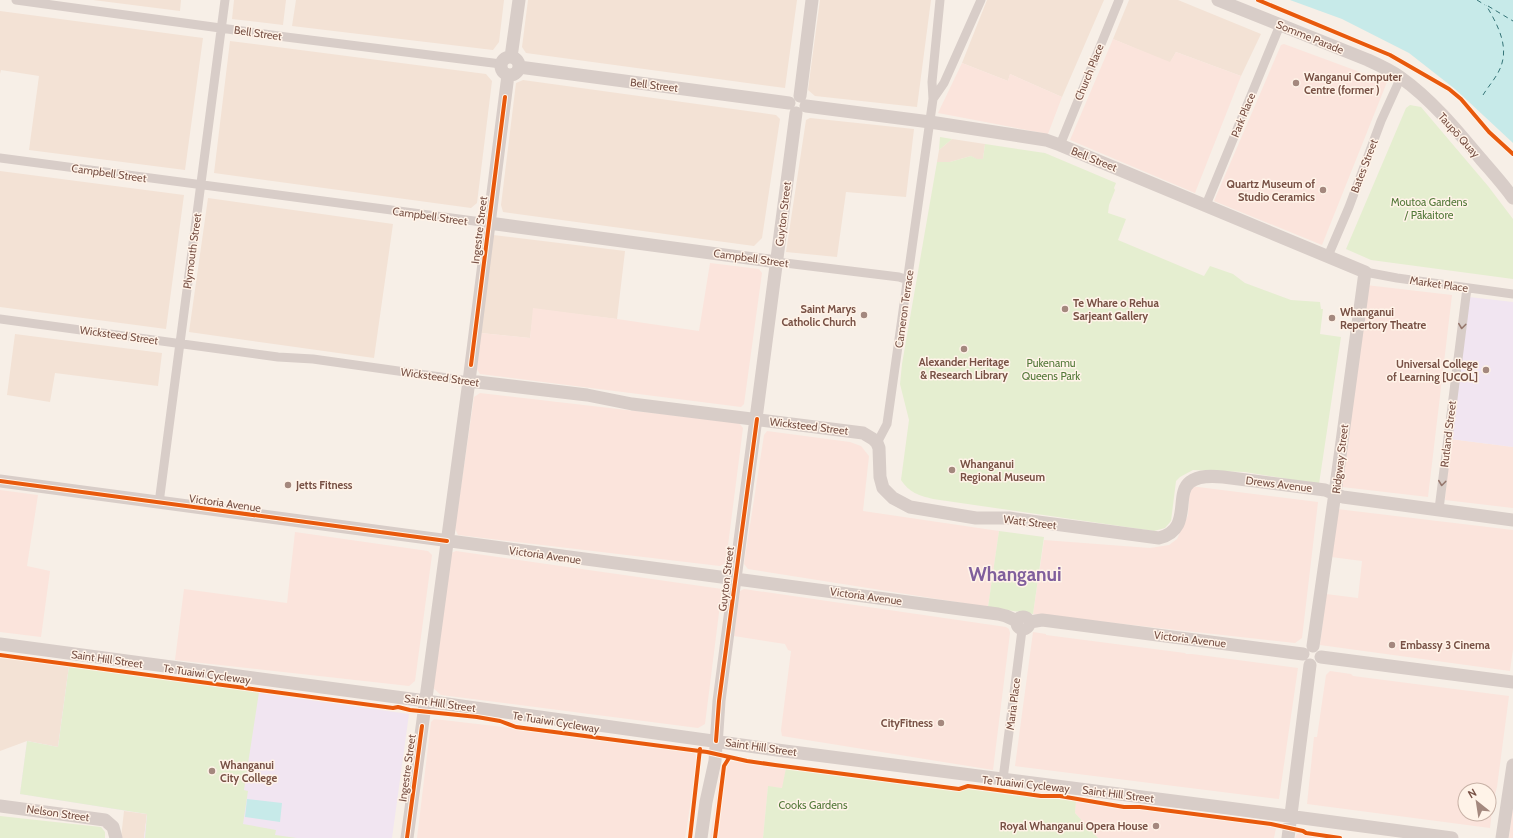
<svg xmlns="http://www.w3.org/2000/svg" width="1513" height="838" font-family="Cabin,sans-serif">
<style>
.residential{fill:#f3e2d5}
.commercial{fill:#fbe4dc;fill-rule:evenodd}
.education{fill:#f1e5f1}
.green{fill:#e5eed0}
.water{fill:#c7eae9}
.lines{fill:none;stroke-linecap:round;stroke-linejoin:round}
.ferry{stroke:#357477;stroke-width:1;stroke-dasharray:5 4;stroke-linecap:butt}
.street{stroke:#d8cdc8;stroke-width:9}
.secondary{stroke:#d8cdc8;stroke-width:13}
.cycleway-casing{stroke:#fff3e8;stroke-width:6}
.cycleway{stroke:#e8590c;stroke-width:4}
.oneway{stroke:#95766c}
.poi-dot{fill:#a4887e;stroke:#fff3e8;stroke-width:1.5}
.labels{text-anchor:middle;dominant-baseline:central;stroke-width:3;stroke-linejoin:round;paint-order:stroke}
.street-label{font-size:11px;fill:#785145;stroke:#fff3e8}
.poi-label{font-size:11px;font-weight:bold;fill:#785145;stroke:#fff3e8;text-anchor:start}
.park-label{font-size:11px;fill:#537939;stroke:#fff3e8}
.town-label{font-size:19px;font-weight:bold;fill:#805f9c;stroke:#fff3e8}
</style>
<rect width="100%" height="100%" fill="#f7efe7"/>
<path class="residential" d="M93 0H181L180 11Z
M234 0H286L283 25 232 19Z
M296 0H504L499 42 493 50 292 26Z
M528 0H797L785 88 526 53 522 47Z
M820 0H931L917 107 815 96 808 90Z
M987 0H1104L1062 97 1010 74 1008 81 962 63Z
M1129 0H1178L1261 34 1241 76 1176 52 1170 63 1113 39Z
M0 11 203 38 185 170 29 150 39 76 1 70 0 74Z
M230 41 486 74 492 81 477 203 471 208 214 173Z
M523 80 776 115 780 119 762 238 754 246 503 212 501 205 516 83Z
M810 118 914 129 906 197 846 192 837 257 786 252 806 120Z
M952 139 985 144 983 159H976L971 156 950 162H937L939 150Z
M0 171 184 195 166 329 0 307Z
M208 198 393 224 374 358 189 332Z
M493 235 625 251 617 319 534 309 530 338 481 333Z
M15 334 162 353 158 386 55 373 50 402 7 395Z
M0 656 69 666 58 747 27 741 0 751Z
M124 811 147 814 144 838H121Z"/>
<path class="commercial" d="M1113 39 1170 62 1176 52 1241 76 1195 193 1070 140Z
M1284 44 1387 82 1322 245 1214 201 1281 45Z
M962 63 1008 81 1010 74 1062 97 1048 134 938 113Z
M710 263 759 269 762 273 744 404 741 407 480 374 478 371 476 367 481 333 530 338 533 308 617 319 699 331Z
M1366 285 1452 295 1428 497 1342 487Z
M480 393 739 423 743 428 726 561 724 564 720 566 458 535 455 528 474 397Z
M767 431 850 442 861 446 869 456 863 511 999 531 988 607 748 569 744 564 764 435Z
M1450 439 1513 447V508L1445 500Z
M1190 486 1318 502 1302 638 1295 643 1033 614 1044 540 1150 548 1169 545 1177 539 1188 515Z
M0 490 38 495 27 566 50 571 41 637 0 632Z
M1337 509 1513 530V649L1510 671 1320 645 1326 594 1358 598 1362 561 1331 557Z
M295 532 428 551 432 555 415 681 409 686 175 660 184 589 287 603Z
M456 551 722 589 705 724 698 728 441 695 433 688 449 554Z
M744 589 1006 627 1009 629 1010 633 993 770 782 736 781 730 791 651 788 650 785 644 734 636 740 591Z
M1033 632 1046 634V635L1185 653 1186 654H1192L1298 668 1279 799 1015 766Z
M1330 671 1351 674 1353 676 1509 696 1497 787 1493 802 1490 828 1307 804 1314 737H1317L1326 675ZM1465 790H1489V814H1465Z
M434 719 687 748 695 754 698 757 685 838H417L431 722Z
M730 761 786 768 783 788 768 787 763 838H710L721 765Z
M1076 801 1274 826 1276 828 1274 838H1098L1075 813Z
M1513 805V838H1509Z
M1303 833 1342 838H1295L1297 834Z"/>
<path class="education" d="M1469 297 1513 302V447L1450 439Z
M69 666 409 714 392 838H144L147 814 20 794 27 741 58 747Z"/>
<path class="green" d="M1410 105 1421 107 1488 186 1513 219V279L1371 260 1346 249 1406 108Z
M940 137 952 139 939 150Z
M985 144 1045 153 1116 183 1114 188 1115 190 1109 205 1108 213 1126 219 1118 240 1204 276 1210 266 1233 274 1245 283 1291 300 1320 302 1321 309H1323L1320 334 1341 337 1319 484 1245 472 1193 470 1180 477 1176 481 1171 521 1165 528 1154 531 933 499C918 495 910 493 901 480L909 420 900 384 902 364 937 162H950L971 156 977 159H983Z
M999 531 1044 537 1033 614 988 607Z
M69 666 259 692 244 790 248 791 243 824 276 830 275 835 297 838H145L147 814 20 794 27 741 58 747Z
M786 768 1076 801 1075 813 1098 838H763L768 786 782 788Z
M0 816 101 827 105 832V838H0Z"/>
<path class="water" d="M1290 0H1513V143L1455 89 1409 53 1342 19Z
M247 799 282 803 280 822 245 817Z"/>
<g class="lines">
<path class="ferry" d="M1477 0 1485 5
M1488 6 1513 21
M1483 95C1489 85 1499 75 1502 63 1508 43 1496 22 1486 5"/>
<path class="street" d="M16 0 286 37 501 64
M940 0 932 82 933 99 944 83 981 0
M1060 145 1119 0
M0 158 489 223
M1206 205 1280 25
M1328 256 1349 207 1381 121 1401 77
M777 262 899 277 908 280
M1365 272 1397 278 1513 294
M0 319 278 357 313 359 469 381
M877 443 887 424 933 99
M159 503 225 0
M1439 509 1467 288
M1003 779 1022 630"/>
<path class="secondary" d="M1218 0 1368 60C1379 65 1390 70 1400 77 1431 99 1456 129 1480 158 1491 171 1503 184 1513 198
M511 57 519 0
M501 66a9 9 0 1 1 18 0a9 9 0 1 1-18 0Z
M519 67 789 103
M800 96 812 0
M806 106 930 122 1046 140 1060 145 1365 272 1335 493 1313 646
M489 223 777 262
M469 381 587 395 632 404 863 433 873 439 877 443 879 448 880 477 883 488 893 498 910 507 976 518H1009L1159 538C1193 530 1174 494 1190 482 1199 475 1213 476 1223 477L1325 490 1343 497 1513 520
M0 481 998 614 1006 616 1017 621
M1017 623a6 6 0 1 1 12 0a6 6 0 1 1-12 0Z
M1030 622 1042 620 1050 621 1303 654
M0 644 426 701 777 750 1228 808 1452 838
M1321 657 1513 682
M0 806 105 820 113 827 116 838
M407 838 469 381 508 75
M701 838 706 802 715 761 719 701 796 113
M1288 838 1310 665
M1502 838 1513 765"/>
<g class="cycleway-casing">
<path id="cycleway" d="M1258 0 1390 55 1449 89 1461 99 1489 132 1513 154
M471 365 505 97
M0 481 447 541
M0 655 393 708 398 707 410 710 477 717 500 721 516 727 707 752 747 761 775 765 959 789 968 786 1041 796H1060L1124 807H1140L1271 824 1303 831 1306 833 1340 838
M716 741 719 701 757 419
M407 838 422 726
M690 838 700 749
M715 838 724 766 729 758"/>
</g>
<use href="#cycleway" class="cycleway"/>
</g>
<defs><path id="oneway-chevron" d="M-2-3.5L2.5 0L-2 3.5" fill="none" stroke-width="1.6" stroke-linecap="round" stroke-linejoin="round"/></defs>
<g class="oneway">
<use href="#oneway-chevron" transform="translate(1462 326) rotate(97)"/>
<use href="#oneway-chevron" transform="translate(1442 483) rotate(97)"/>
</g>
<g class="poi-dot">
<circle cx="1296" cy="83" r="4"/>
<circle cx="1323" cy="190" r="4"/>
<circle cx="1065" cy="309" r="4"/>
<circle cx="864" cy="315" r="4"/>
<circle cx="1332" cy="318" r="4"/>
<circle cx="964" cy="349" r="4"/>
<circle cx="1486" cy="370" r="4"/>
<circle cx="952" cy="470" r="4"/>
<circle cx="288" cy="485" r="4"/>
<circle cx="1392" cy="645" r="4"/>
<circle cx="941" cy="723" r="4"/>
<circle cx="212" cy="771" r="4"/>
<circle cx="1156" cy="826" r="4"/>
</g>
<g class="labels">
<g class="street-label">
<text transform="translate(258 33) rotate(8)">Bell Street</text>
<text transform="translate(1310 37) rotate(22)">Somme Parade</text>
<text transform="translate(1089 72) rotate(-68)">Church Place</text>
<text transform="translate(654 85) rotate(7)">Bell Street</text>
<text transform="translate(1243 115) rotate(-68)">Park Place</text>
<text transform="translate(1459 135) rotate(48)">Taupō Quay</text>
<text transform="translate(1094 159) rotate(22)">Bell Street</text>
<text transform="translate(1364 166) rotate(-69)">Bates Street</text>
<text transform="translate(109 173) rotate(8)">Campbell Street</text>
<text transform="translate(783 214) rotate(-83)">Guyton Street</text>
<text transform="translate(430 216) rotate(8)">Campbell Street</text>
<text transform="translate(479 230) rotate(-83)">Ingestre Street</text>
<text transform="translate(192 251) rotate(-82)">Plymouth Street</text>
<text transform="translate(751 258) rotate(8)">Campbell Street</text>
<text transform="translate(1439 284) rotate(8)">Market Place</text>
<text transform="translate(904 309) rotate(-82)">Cameron Terrace</text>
<text transform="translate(119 335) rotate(8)">Wicksteed Street</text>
<text transform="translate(440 377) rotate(8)">Wicksteed Street</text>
<text transform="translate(809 426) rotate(7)">Wicksteed Street</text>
<text transform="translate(1448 434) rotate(-83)">Rutland Street</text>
<text transform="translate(1340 459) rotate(-83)">Ridgway Street</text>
<text transform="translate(1279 484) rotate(7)">Drews Avenue</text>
<text transform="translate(225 503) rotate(8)">Victoria Avenue</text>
<text transform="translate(1030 522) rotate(7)">Watt Street</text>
<text transform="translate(545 555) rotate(8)">Victoria Avenue</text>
<text transform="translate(726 579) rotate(-83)">Guyton Street</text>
<text transform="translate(866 596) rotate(8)">Victoria Avenue</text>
<text transform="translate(1190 639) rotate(7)">Victoria Avenue</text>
<text transform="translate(107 659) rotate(8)">Saint Hill Street</text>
<text transform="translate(207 674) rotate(8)">Te Tuaiwi Cycleway</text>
<text transform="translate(440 703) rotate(8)">Saint Hill Street</text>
<text transform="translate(1013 704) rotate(-83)">Maria Place</text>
<text transform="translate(556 722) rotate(9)">Te Tuaiwi Cycleway</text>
<text transform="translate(761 747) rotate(8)">Saint Hill Street</text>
<text transform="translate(407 768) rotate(-82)">Ingestre Street</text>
<text transform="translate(1026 784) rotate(6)">Te Tuaiwi Cycleway</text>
<text transform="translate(1118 794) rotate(7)">Saint Hill Street</text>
<text transform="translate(58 813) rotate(8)">Nelson Street</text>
</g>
<g class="poi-label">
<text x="1304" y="77">Wanganui Computer<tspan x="1304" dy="13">Centre (former )</tspan></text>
<text x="1315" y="184" text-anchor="end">Quartz Museum of<tspan x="1315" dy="13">Studio Ceramics</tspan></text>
<text x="1073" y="303">Te Whare o Rehua<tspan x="1073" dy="13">Sarjeant Gallery</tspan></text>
<text x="856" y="309" text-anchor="end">Saint Marys<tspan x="856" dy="13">Catholic Church</tspan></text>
<text x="1340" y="312">Whanganui<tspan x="1340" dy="13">Repertory Theatre</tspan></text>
<text x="964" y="362" text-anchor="middle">Alexander Heritage<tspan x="964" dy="13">&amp; Research Library</tspan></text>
<text x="1478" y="364" text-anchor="end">Universal College<tspan x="1478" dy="13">of Learning [UCOL]</tspan></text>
<text x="960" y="464">Whanganui<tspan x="960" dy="13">Regional Museum</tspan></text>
<text x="296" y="485">Jetts Fitness</text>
<text x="1400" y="645">Embassy 3 Cinema</text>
<text x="933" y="723" text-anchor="end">CityFitness</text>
<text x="220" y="765">Whanganui<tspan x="220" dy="13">City College</tspan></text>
<text x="1148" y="826" text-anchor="end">Royal Whanganui Opera House</text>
</g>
<g class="park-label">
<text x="1429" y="202">Moutoa Gardens<tspan x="1429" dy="13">/ Pākaitore</tspan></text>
<text x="1051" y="363">Pukenamu<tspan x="1051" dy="13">Queens Park</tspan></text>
<text x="813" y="805">Cooks Gardens</text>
</g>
<g class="town-label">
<text x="1015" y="574">Whanganui</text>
</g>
</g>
<g transform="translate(1477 802) rotate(330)"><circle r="19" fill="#fff3e8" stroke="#c9b2a7"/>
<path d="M0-3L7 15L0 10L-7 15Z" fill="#a4887e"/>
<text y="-6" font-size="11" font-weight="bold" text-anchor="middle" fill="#785145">N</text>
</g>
</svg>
